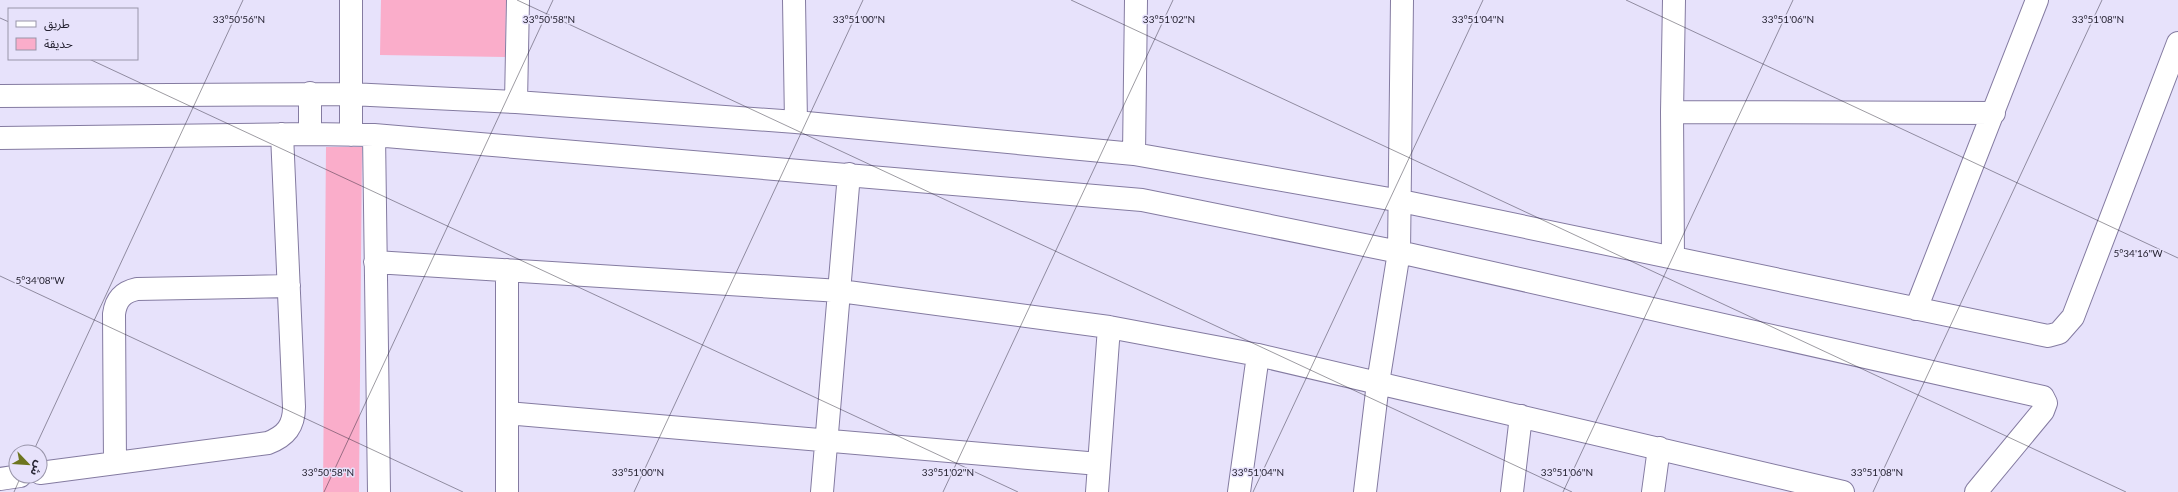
<svg xmlns="http://www.w3.org/2000/svg" width="2178" height="492" font-family="Lato,'Noto Sans Arabic',sans-serif">
<style>
.green{fill:#faadca}
.lines{fill:none;stroke-linecap:round;stroke-linejoin:round}
.minor-casing{stroke:#847ba1;stroke-width:24}
.minor{stroke:#fff;stroke-width:22}
.ticks{fill:none;stroke:#252231;stroke-width:1;stroke-opacity:0.45}
.ticks-label{font-size:10px;text-anchor:middle;fill:#252231;stroke:#e7e2fb;stroke-width:3;stroke-linejoin:round;paint-order:stroke}
</style>
<rect width="100%" height="100%" fill="#e7e2fb"/>
<path class="green" d="M381 0H506L505 57 380 55Z
M326 147H362L359 492H323Z"/>
<g class="lines">
<g class="minor-casing">
<path id="minor" d="M794 0 796 122
M310 93V134
M0 96 350 94 516 102 796 122 1134 154 1401 201 2048 336 2059 333 2073 317 2178 43
M516 102 518 0
M1672 112 1994 113
M351 135V0
M374 135 379 492
M0 138 310 134 374 135 1142 200 1399 252 2043 397 2046 403 2043 411 1976 492
M1134 154 1136 0
M1673 257 1672 112 1674 0
M375 262 840 291 1109 327 1258 355 1843 492
M1916 309 2037 0
M507 413 1099 464
M115 463 114 314C116 299 123 292 137 289L289 286
M40 473 268 443C286 436 294 426 294 407L282 134
M0 479 20 476
M507 492V270
M822 492 849 174
M1097 492 1109 327
M1239 492 1258 355
M1365 492 1378 383 1399 252 1402 0
M1512 492 1521 416
M1653 492 1659 448"/>
</g>
<use href="#minor" class="minor"/>
</g>
<path class="ticks" d="M517 0 1572 492M1071 0 2126 492M1626 0 2178 258M0 18 9 22M89 59 1018 492M0 276 463 492M33 452 243 0M14 492 21 476M324 492 553 0M634 492 863 0M943 492 1173 0M1253 492 1483 0M1563 492 1793 0M1873 492 2102 0"/>
<g class="ticks-label">
<text x="239" y="23">33°50'56"N</text>
<text x="549" y="23">33°50'58"N</text>
<text x="859" y="23">33°51'00"N</text>
<text x="1788" y="23">33°51'06"N</text>
<text x="2098" y="23">33°51'08"N</text>
<text x="1169" y="23">33°51'02"N</text>
<text x="1478" y="23">33°51'04"N</text>
<text x="2138" y="257">5°34'16"W</text>
<text x="40" y="284">5°34'08"W</text>
<text x="328" y="476">33°50'58"N</text>
<text x="638" y="476">33°51'00"N</text>
<text x="948" y="476">33°51'02"N</text>
<text x="1258" y="476">33°51'04"N</text>
<text x="1567" y="476">33°51'06"N</text>
<text x="1877" y="476">33°51'08"N</text>
</g>
<rect x="8" y="8" width="130" height="52" fill="#e7e2fb" stroke="#9995aa"/>
<rect x="16" y="21" width="20" height="6" fill="#ffffff" stroke="#9995aa"/>
<text x="44" y="28" font-size="12" fill="#252231">طريق</text>
<rect x="16" y="38" width="20" height="12" fill="#faadca" stroke="#9995aa"/>
<text x="44" y="48" font-size="12" fill="#252231">حديقة</text>
<g transform="translate(28 464) rotate(115)"><circle r="19" fill="#e7e2fb" stroke="#9995aa"/>
<path d="M0-3L7 15L0 10L-7 15Z" fill="#6d751f"/>
<text y="-6" font-size="11" font-weight="bold" text-anchor="middle" fill="#252231">ش</text>
</g>
</svg>
